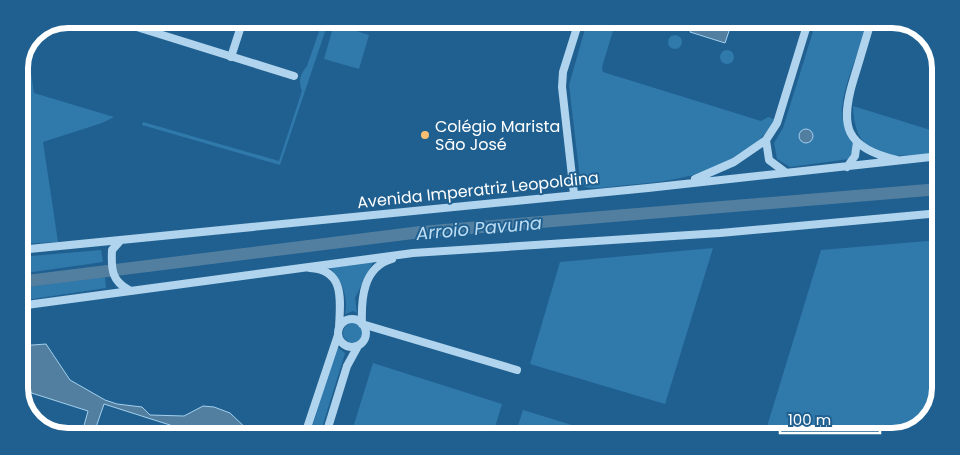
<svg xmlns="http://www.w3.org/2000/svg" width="960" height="455" font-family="Poppins,sans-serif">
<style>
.green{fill:#3079ab}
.water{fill:#527fa0;stroke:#a3d0ee}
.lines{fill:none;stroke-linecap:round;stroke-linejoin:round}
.river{stroke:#527fa0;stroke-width:12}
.minor{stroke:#b0d4ed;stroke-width:8}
.poi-dot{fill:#fac070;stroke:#206090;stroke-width:2}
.labels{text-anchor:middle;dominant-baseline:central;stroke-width:4;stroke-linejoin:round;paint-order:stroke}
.poi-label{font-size:16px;fill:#fff;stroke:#206090;text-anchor:start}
.street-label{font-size:16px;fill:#fff;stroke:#206090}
.water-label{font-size:18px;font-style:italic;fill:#bcddf4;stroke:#206090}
.rim{fill:none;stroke:#fff;stroke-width:6}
</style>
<rect width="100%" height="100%" fill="#206090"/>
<path class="green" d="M323 20H329L280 165 142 125 143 122 279 161 302 91C298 81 300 74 307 66Z
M593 21H616L602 67 603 72 761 121 768 117 776 120C742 170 683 181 627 185 614 186 598 190 585 187L580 179 569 85 585 29 590 30Z
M816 22H869C860 49 845 80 842 108 840 131 862 136 849 159L790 167 777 159 774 143 783 128Z
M334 24 369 35 359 69 324 59Z
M668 42a7 7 0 1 1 14 0a7 7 0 1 1-14 0Z
M27 46 34 93 114 117 102 123 43 142 58 242 19 244V65Z
M720 57a7 7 0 1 1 14 0a7 7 0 1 1-14 0Z
M853 106 940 133V153C897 157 854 164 853 106Z
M939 240 937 406 920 428 893 436H775L765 433 821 250Z
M713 248 665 404 530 364 560 262Z
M101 250 103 262 19 274V257Z
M373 262 355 298 357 313 353 311 345 314C349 296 341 278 328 266Z
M105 277 106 288 19 301V288Z
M343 333a10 10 0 1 1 20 0a10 10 0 1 1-20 0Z
M337 347 345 353 320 434H310Z
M373 363 502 404 493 434H351Z
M523 410 604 435H515Z"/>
<path class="water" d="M693 22H732L725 43 690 32Z
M799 136a7 7 0 1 1 14 0a7 7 0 1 1-14 0Z
M46 344 70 380 105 400 117 404 142 407 150 415 184 416 203 406 214 407 230 413 251 433H195L104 404 94 433H82L88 411 19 389V346Z"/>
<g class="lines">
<path class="river" d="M19 282 421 232 940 189"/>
<path class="minor" d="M111 19 294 76
M871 22C865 41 860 59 854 78 839 126 845 148 897 160
M231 57 243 20
M766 140 769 160 785 172
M847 167 855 156 857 142
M695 179 734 162 766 140 777 123 808 22
M574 194 562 87 563 72 579 21
M120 241 112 250C111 270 112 281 129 290
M19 250 648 188 940 156
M392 259C363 267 361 299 362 324L517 370
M310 268C346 270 340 302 339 328
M19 306 413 253 720 233 940 213
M338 333a14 14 0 1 1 28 0a14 14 0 1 1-28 0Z
M305 434 338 335
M326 434 347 366 358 346"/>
</g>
<circle class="poi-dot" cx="425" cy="135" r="5"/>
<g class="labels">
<g class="poi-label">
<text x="435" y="126">Colégio Marista<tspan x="435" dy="18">São José</tspan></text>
</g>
<g class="street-label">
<text transform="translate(478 190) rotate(-6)">Avenida Imperatriz Leopoldina</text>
</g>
<g class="water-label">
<text transform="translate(479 228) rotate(-5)">Arroio Pavuna</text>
</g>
</g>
<path d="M0 0H960V455H0ZM68 28H892A40 40 0 0 1 932 68V388A40 40 0 0 1 892 428H68A40 40 0 0 1 28 388V68A40 40 0 0 1 68 28Z" fill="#206090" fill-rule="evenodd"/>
<path class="rim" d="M68 28H892A40 40 0 0 1 932 68V388A40 40 0 0 1 892 428H68A40 40 0 0 1 28 388V68A40 40 0 0 1 68 28Z"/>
<path d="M780 425v8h100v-8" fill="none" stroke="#ffffff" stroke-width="2.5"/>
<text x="788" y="425" font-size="15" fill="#ffffff" stroke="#206090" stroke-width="4" paint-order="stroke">100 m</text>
</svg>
